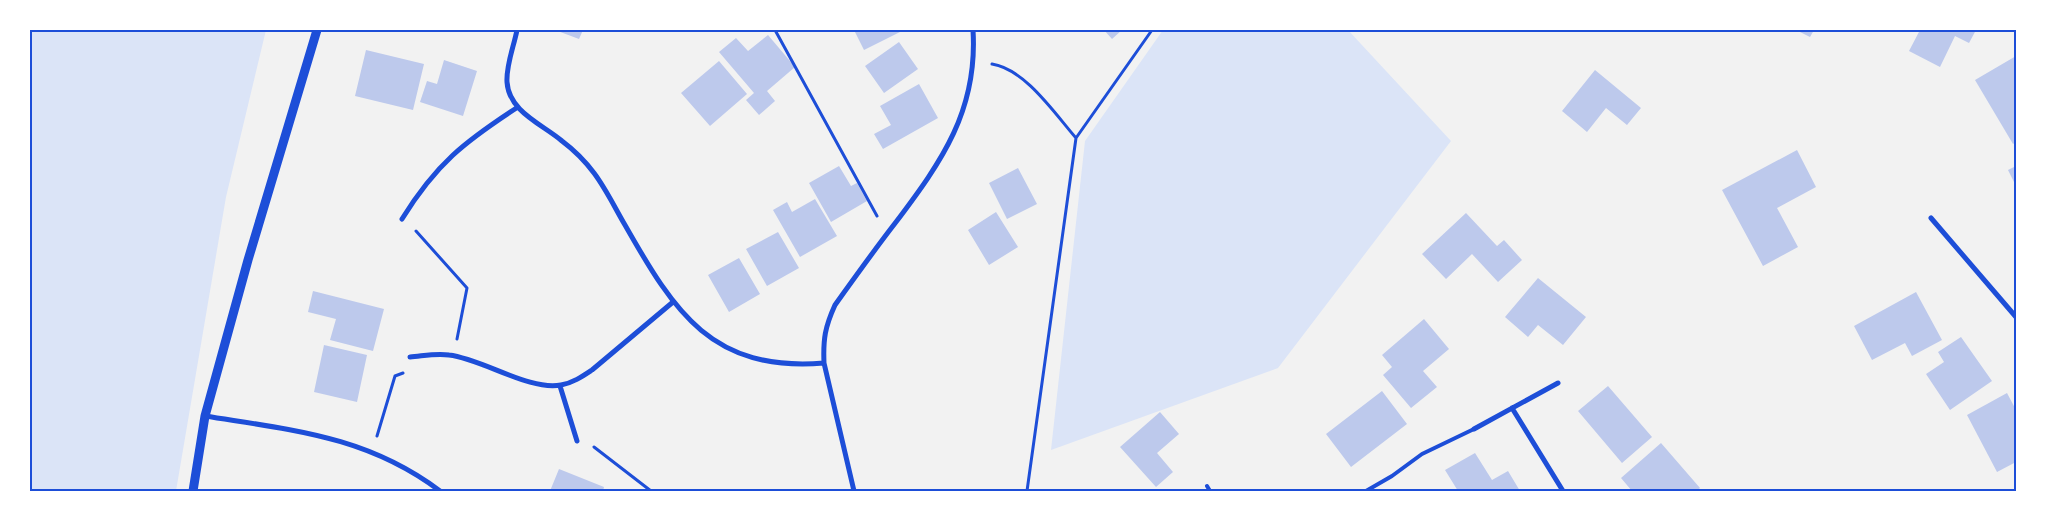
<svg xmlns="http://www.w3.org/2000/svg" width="2046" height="521" font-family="'Exo 2',sans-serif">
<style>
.green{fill:#dbe4f7}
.building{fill:#bdc9ec}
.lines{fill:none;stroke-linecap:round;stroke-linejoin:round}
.path{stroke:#1d4ed8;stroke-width:3}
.service{stroke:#1d4ed8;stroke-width:4}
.minor{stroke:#1d4ed8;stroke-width:5}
.tertiary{stroke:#1d4ed8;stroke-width:9}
.neatline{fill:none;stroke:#1d4ed8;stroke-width:2}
</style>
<rect width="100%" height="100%" fill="#f2f2f2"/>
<path class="green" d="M30 30H266L226 197 176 491H30Z
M1163 30H1348L1451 141 1278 368 1051 450 1085 141Z"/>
<path class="building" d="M555 30H583L579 39Z
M854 30H904L864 50Z
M1104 30H1122L1112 39Z
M1796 30H1814L1810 37Z
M1920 30H1976L1969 43 1955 36 1940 67 1909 51Z
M768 35 795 67 767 91 775 101 759 115 746 100 754 93 719 52 736 38 748 51Z
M899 42 918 69 884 93 865 66Z
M366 50 424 64 413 110 355 96Z
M2016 56V142L2013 144 1975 80Z
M444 60 477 71 463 116 420 102 427 81 437 84Z
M719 61 747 94 710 126 681 93Z
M1595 70 1641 108 1627 125 1606 108 1587 132 1562 111Z
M919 84 938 118 883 149 874 134 891 125 880 106Z
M1797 150 1816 187 1777 208 1798 247 1763 266 1722 190Z
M839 166 851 186 857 183 867 201 831 222 809 183Z
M2016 166V186L2008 170Z
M1018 168 1037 204 1007 219 989 183Z
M815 199 837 236 800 257 773 210 787 202 792 212Z
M996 212 1018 247 989 265 968 230Z
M1466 213 1497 246 1504 240 1522 260 1498 282 1472 254 1446 279 1422 254Z
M778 232 799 268 767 286 746 249Z
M739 258 760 294 729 312 708 275Z
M1538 278 1586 317 1563 345 1538 325 1528 337 1505 317Z
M313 291 384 309 373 351 330 340 336 319 308 312Z
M1916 292 1942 340 1912 356 1905 343 1872 360 1854 326Z
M1424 319 1449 349 1423 371 1437 387 1411 408 1383 375 1392 367 1382 355Z
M1961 337 1992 381 1950 410 1926 374 1944 362 1938 352Z
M324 345 367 355 357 402 314 392Z
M1608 386 1652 437 1622 463 1578 411Z
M1382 391 1407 424 1351 467 1326 434Z
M2007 393 2016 410V462L1997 472 1967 415Z
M1160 412 1179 434 1157 453 1173 472 1156 487 1120 447Z
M1661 443 1700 488 1697 491H1632L1621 478Z
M1475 453 1492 480 1508 471 1520 491H1458L1445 470Z
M559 469 604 487 603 491H550Z"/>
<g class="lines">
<path class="path" d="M775 30 877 216
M992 64C1025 69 1055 114 1076 138
M416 231 467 288 457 339
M377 436 395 376 403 373
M594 447 651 491
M1027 491 1076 138 1152 30"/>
<path class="service" d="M1207 486 1210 491
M1366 491 1392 476 1422 454 1474 429"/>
<path class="minor" d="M517 30C514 46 506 65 507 82 509 112 542 124 562 141 574 150 585 161 594 173 606 189 615 208 625 225 675 313 712 372 824 363
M1931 218 2016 317
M402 219C436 164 464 142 518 107
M410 357C423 356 436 353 449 355 483 359 529 391 561 385 573 383 583 376 592 370L673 302
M560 386 577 441
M1512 408 1563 491
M205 416C292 430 367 436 440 491
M1474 429 1558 383
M854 491 824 363C823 339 825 327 835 305 855 277 875 249 896 222 942 161 978 110 973 30"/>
<path class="tertiary" d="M193 491 205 416 248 260 317 30"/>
</g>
<rect width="2046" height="521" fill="none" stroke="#ffffff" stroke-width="62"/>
<rect x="31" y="31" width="1984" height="459" class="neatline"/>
</svg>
